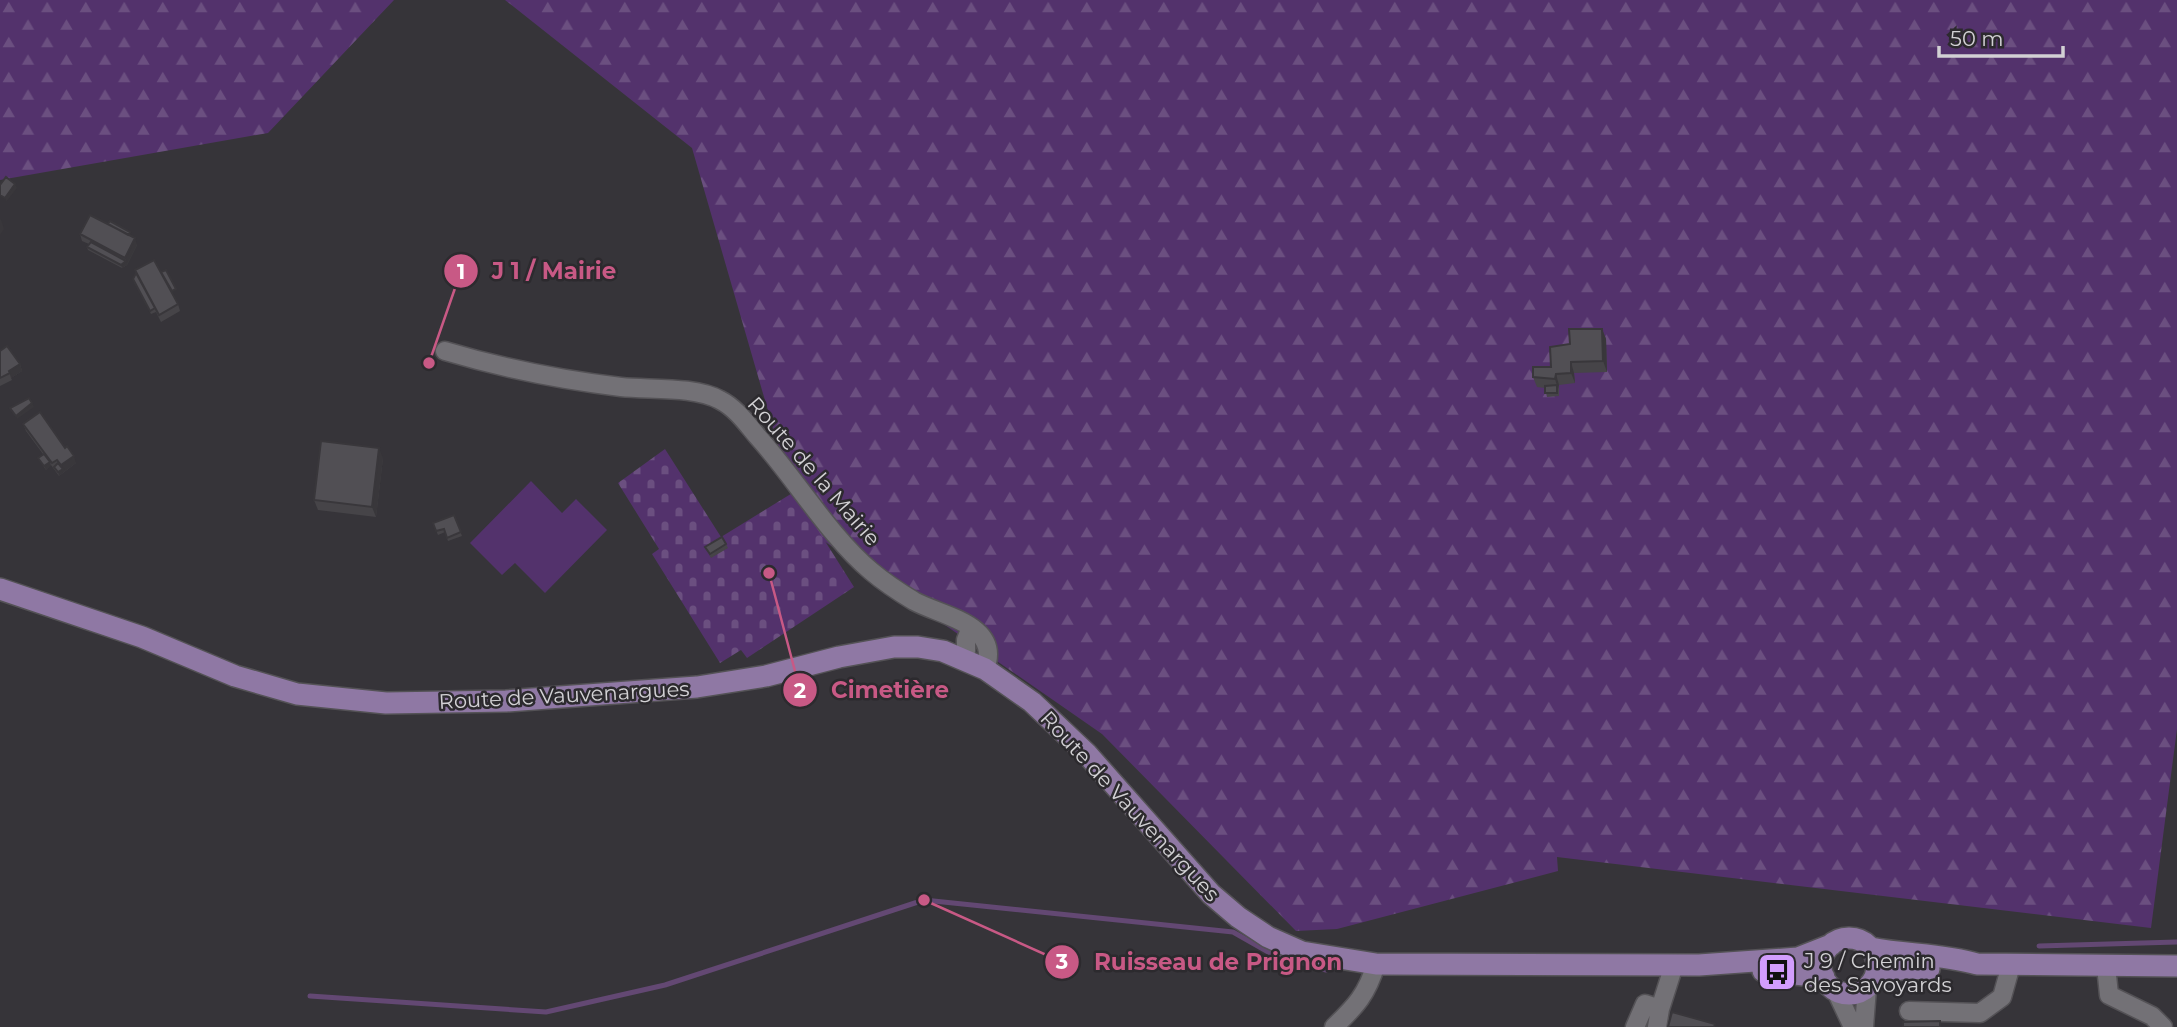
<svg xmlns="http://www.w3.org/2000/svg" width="2177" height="1027" font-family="Montserrat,sans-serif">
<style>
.forest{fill:url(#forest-firs)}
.cemetery{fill:url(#cemetery-stones)}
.pitch{fill:#53326c}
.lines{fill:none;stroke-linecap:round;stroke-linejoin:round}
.stream{stroke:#634873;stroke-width:5}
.minor-casing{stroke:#545256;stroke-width:21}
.major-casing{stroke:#545256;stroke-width:24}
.minor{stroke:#737176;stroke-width:18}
.major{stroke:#8f78a4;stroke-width:21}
.wall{fill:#464448}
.shaded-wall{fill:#39373b}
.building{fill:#514f54;stroke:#39373b;stroke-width:2}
.labels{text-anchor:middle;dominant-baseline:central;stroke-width:5;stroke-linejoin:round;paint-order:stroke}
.street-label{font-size:21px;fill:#d2d1d4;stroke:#2c2a2e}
.poi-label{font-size:21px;fill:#d2d1d4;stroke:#2c2a2e;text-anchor:start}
.leader{fill:none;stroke:#c85985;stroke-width:2.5}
.callout-dot{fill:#c85985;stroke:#2c2a2e;stroke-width:2.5}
.mark-label{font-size:21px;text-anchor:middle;font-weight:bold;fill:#fff}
.callout-label{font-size:23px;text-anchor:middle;font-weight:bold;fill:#c85985;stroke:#2c2a2e;stroke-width:5;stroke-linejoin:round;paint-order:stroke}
</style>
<defs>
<pattern id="forest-firs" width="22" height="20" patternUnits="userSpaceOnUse" patternTransform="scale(1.75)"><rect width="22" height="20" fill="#53326c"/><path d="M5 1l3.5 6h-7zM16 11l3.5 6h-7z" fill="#6b4f80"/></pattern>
<pattern id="cemetery-stones" width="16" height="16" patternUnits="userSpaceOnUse" patternTransform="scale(1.75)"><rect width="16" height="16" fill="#53326c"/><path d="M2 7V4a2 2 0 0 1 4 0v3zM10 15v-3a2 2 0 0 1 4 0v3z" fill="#6b4f80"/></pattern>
</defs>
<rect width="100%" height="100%" fill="#363439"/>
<path class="forest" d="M0 0H394L268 133 0 180Z
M505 0H2177V729L2151 928 1557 857 1558 871 1337 929 1296 931 1102 734 801 525 692 148Z"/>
<path class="cemetery" d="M665 449 721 537 794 492 854 587 747 658 741 650 720 663 652 554 659 549 618 483Z"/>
<path class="pitch" d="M531 481 562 513 576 499 607 530 545 593 515 563 502 575 470 543Z"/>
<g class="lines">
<path class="stream" d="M2039 946 2177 942
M310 996 546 1012 665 985 924 900 1233 932 1270 953 1326 970"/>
<g class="minor-casing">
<path id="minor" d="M445 351C502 368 561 380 621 387 650 390 695 386 720 400 736 408 747 424 758 437 795 478 830 537 871 571 884 582 899 592 914 601 941 616 1002 624 985 669
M963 658 966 651V640L971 627
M2106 966 2109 995 2152 1016 2163 1027
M1836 991 1853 1027
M1909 1011 1980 1013 2002 997 2011 965
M1334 1027C1356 1006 1367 994 1376 964
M1635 1027 1645 1004 1660 1009
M1657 1027 1660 1009 1674 965
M1864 1027 1867 988"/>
</g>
<g class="major-casing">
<path id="major" d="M0 589 142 637 235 676 297 694 386 703 506 701 697 687 766 676 839 657 894 647H918L943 651 985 669 1032 702 1087 754 1211 894 1238 917 1268 937 1302 952 1376 964 1699 965 1798 958 1831 945
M1821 966a28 28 0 1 1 56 0a28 28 0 1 1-56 0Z
M1871 948C1906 955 1943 954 1977 964L2177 966
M1763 971 1824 977
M1876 974 1906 968 1929 969"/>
</g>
<use href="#minor" class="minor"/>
<use href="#major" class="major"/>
</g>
<path class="wall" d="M130 232V236L137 245 127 265 122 268 88 250 87 247 89 244 82 241 80 234Z
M134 282 178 304 180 311 161 322 156 312 151 314Z
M1602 329 1606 339 1607 372 1574 373 1575 383 1559 385V396L1547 397 1545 388 1537 387 1533 377 1551 367 1570 344Z
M0 351 20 364 22 371 11 378 12 380 0 386Z
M23 424 65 448 76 463 59 476 51 465 46 470 38 458 43 454 26 431Z
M383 458 376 517 318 510 314 500Z
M454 515 462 536 448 541 445 532 438 535 433 523Z
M726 544 728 548 711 558 705 547Z"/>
<path class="shaded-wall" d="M15 184 17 188 6 202 5 198Z
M1 219 4 229 0 235V220Z
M135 238 137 245 127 265 122 268 121 265 126 261 125 258Z
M1602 329 1606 339 1607 372 1603 361Z
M1571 362 1574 373 1575 383 1571 373Z
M20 364 22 371 11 378 9 371Z
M1556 374 1559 385 1558 389 1555 379Z
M32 403 34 407 17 419 16 416Z
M379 448 383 458 376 517 372 507Z
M74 456 76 463 64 472 61 465Z
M50 462 51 466 46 470 44 466Z
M63 469 64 472 59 476 58 472Z"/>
<path class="building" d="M6 177 15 184 5 198 0 195V185Z
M90 215 135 238 125 258 80 234Z
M110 221 130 232 128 235 108 224Z
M91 242 126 261 121 265 87 247Z
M154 260 178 304 159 315 135 270Z
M166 270 176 289 172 291 161 272Z
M136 273 155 308 150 311 133 279Z
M1569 329H1602L1603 361 1571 362V373L1556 374 1555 379 1533 377V367H1551L1550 347 1570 344Z
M7 346 20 364 9 371 10 373 0 378V351Z
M1557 385V393H1545V386Z
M29 398 32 403 16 416 10 408Z
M40 412 65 448 67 446 74 456 61 465 57 460 52 463 23 424Z
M321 441 379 448 372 507 314 500Z
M44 454 50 462 44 466 38 458Z
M58 463 63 469 58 472 54 467Z
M454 515 461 532 447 538 444 529 436 531 433 523Z
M722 537 726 544 710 554 705 547Z
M1672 1012 1715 1024 1714 1027H1668Z
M1940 1021V1027H1903V1022Z"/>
<defs>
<g id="bus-square" transform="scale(2.0125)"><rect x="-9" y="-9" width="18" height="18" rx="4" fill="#d29dfd" stroke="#2c2a2e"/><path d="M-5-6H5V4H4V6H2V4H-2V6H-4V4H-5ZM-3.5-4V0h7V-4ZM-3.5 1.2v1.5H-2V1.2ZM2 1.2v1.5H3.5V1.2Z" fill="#111"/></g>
</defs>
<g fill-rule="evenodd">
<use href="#bus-square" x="1777" y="972"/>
</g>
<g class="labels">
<g class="street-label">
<text transform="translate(814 471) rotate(49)">Route de la Mairie</text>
<text transform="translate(564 695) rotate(-3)">Route de Vauvenargues</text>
<text transform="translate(1130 806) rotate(47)">Route de Vauvenargues</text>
</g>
<g class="poi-label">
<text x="1804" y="960">J 9 / Chemin<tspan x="1804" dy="24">des Savoyards</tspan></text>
</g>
</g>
<path class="leader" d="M429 363L461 271M769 573L800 690M924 900L1062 962"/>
<g class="callout-dot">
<circle cx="429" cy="363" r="7"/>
<circle cx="769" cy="573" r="7"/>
<circle cx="924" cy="900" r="7"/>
<circle cx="461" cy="271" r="18"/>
<circle cx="800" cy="690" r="18"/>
<circle cx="1062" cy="962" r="18"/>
</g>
<g class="mark-label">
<text x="461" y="279">1</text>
<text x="800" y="698">2</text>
<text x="1062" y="969">3</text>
</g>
<g class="callout-label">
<text x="554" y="279">J 1 / Mairie</text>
<text x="890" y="698">Cimetière</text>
<text x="1218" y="970">Ruisseau de Prignon</text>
</g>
<path d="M1939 46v10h124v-10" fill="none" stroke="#d2d1d4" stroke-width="3.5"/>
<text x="1950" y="46" font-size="21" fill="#d2d1d4" stroke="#2c2a2e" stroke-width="5" paint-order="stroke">50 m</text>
</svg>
